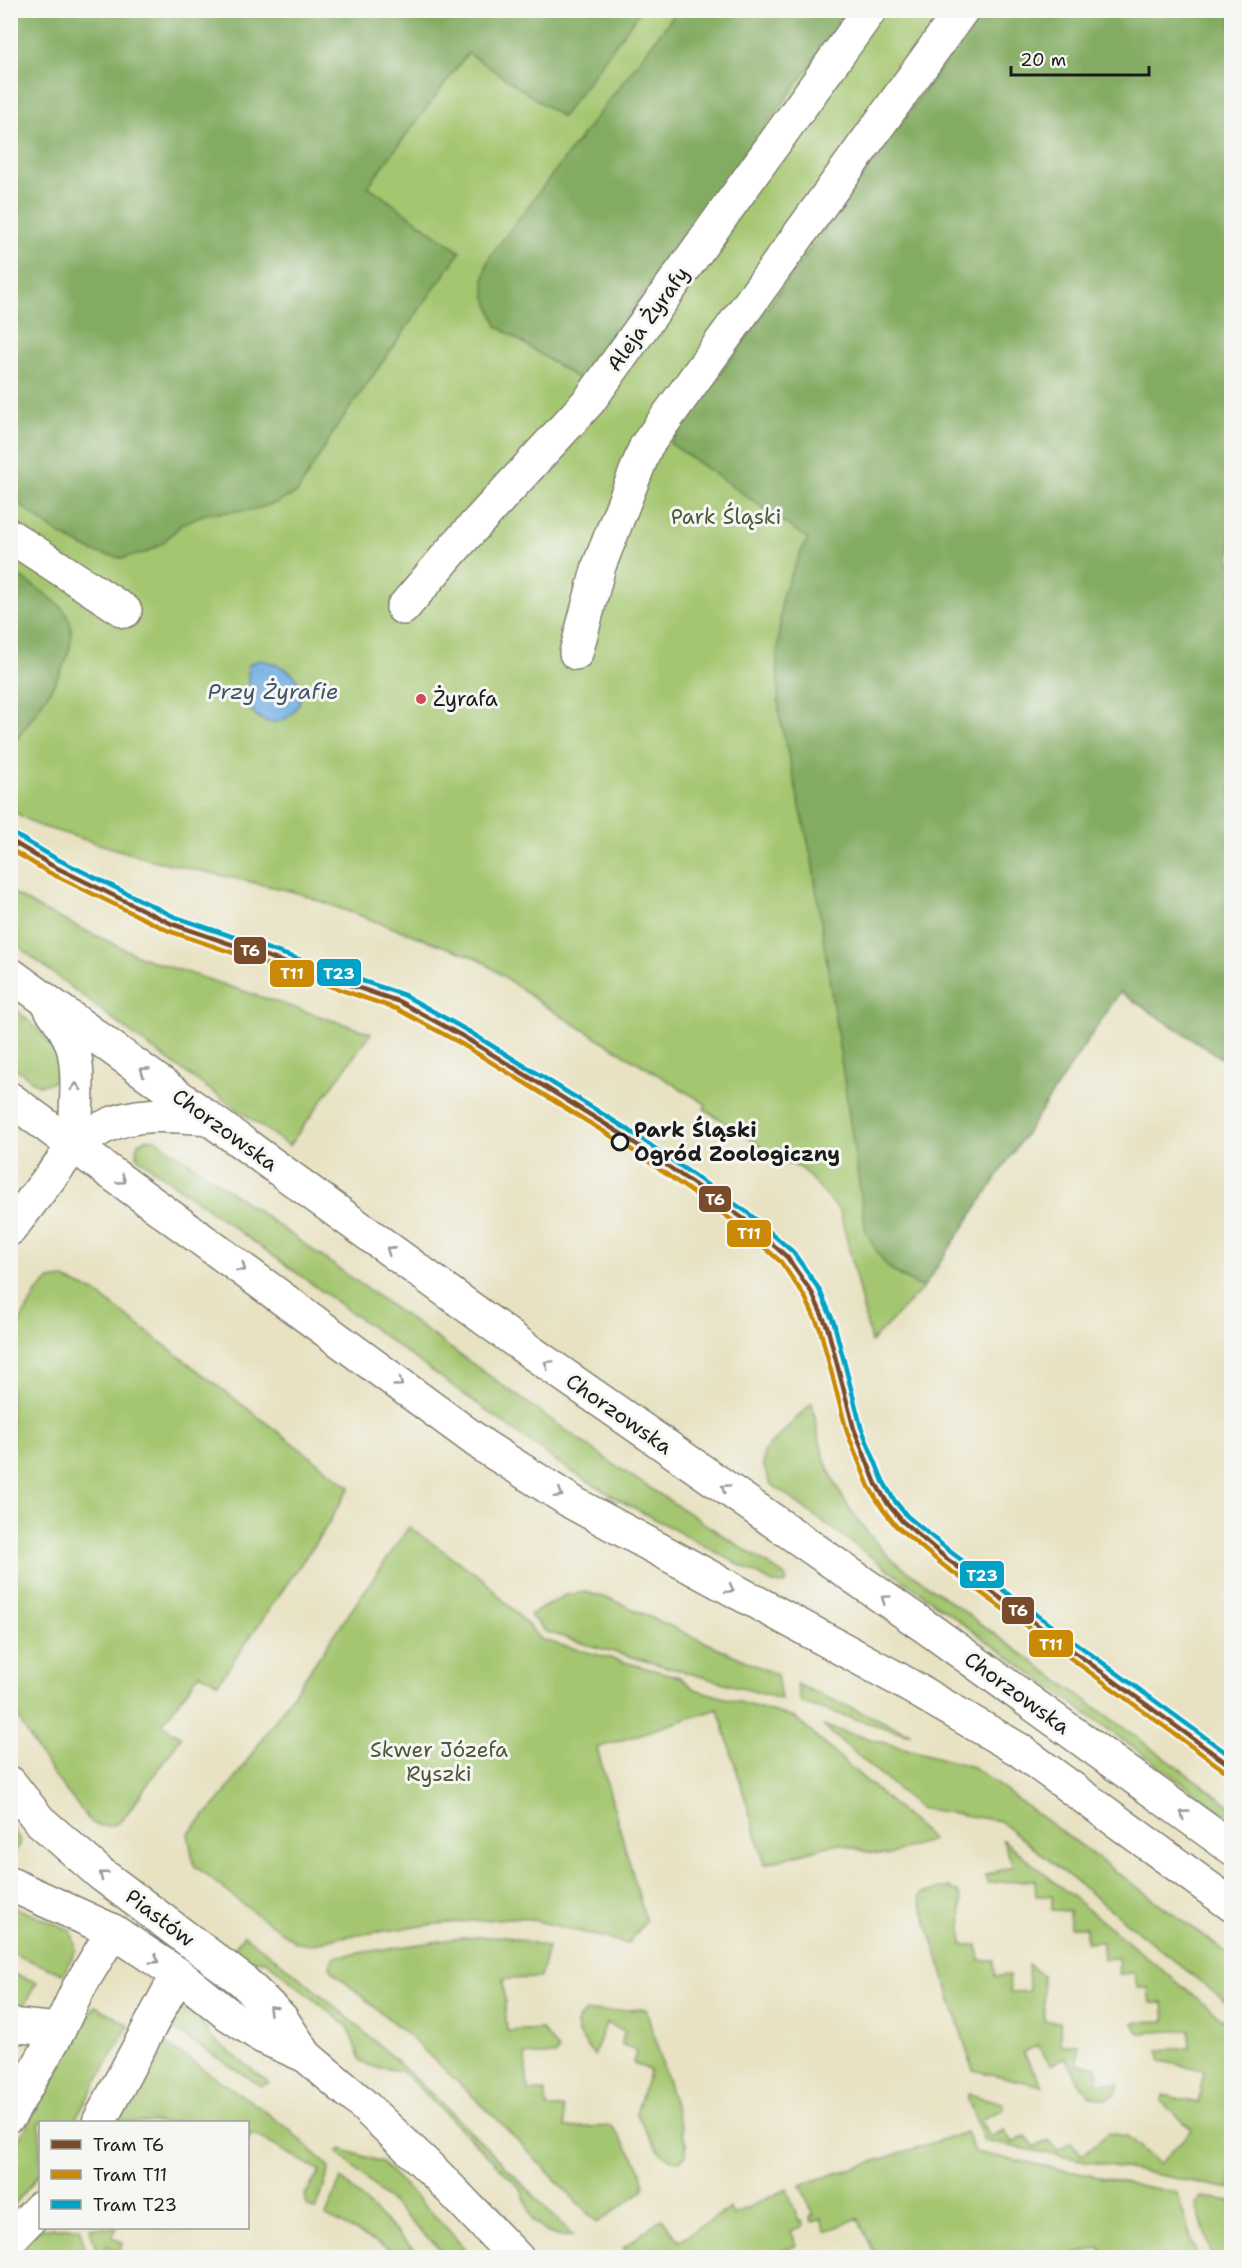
<svg xmlns="http://www.w3.org/2000/svg" width="1242" height="2268" font-family="'Shantell Sans',sans-serif">
<style>
.green{fill:#a4c670;stroke:#607146;stroke-width:1.5}
.forest{fill:#83ab62;stroke:#50643f;stroke-width:1.5}
.water{fill:#71ade2;stroke:#46647f;stroke-width:1.5}
.lines{fill:none;stroke-linecap:round;stroke-linejoin:round}
.minor-casing{stroke:#827f6f;stroke-width:36}
.major-casing{stroke:#827f6f;stroke-width:36}
.minor{stroke:#fff;stroke-width:33}
.major{stroke:#fff;stroke-width:33}
.tram-1-casing{stroke:#f6f6f2;stroke-width:9}
.tram-2-casing{stroke:#f6f6f2;stroke-width:9}
.tram-3-casing{stroke:#f6f6f2;stroke-width:9}
.tram-1{stroke:#7a4b2a;stroke-width:4.5}
.tram-2{stroke:#cb8a06;stroke-width:4.5}
.tram-3{stroke:#01a2c5;stroke-width:4.5}
.oneway{stroke:#999}
.poi-dot{fill:#d1495b;stroke:#f6f6f2;stroke-width:2}
.stop-dot{fill:#f6f6f2;stroke:#1c1c1c;stroke-width:3}
.labels{text-anchor:middle;dominant-baseline:central;stroke-width:6;stroke-linejoin:round;paint-order:stroke}
.street-label{font-size:21px;fill:#1c1c1c;stroke:#f6f6f2}
.park-label{font-size:21px;fill:#4c5839;stroke:#f6f6f2}
.poi-label{font-size:21px;fill:#1c1c1c;stroke:#f6f6f2;text-anchor:start}
.stop-label{font-size:21px;font-weight:bold;fill:#1c1c1c;stroke:#f6f6f2;text-anchor:start}
.water-label{font-size:22px;font-style:italic;fill:#3e566b;stroke:#f6f6f2}
.line-badge{stroke:#f6f6f2;stroke-width:2}
.badge-label{font-size:16px;text-anchor:middle;font-weight:bold;fill:#fff}
</style>
<rect width="100%" height="100%" fill="#f6f6f2"/>
<filter id="ink" filterUnits="userSpaceOnUse"><feTurbulence type="fractalNoise" baseFrequency=".0167" numOctaves="2"/><feDisplacementMap in="SourceGraphic" scale="12" xChannelSelector="R" yChannelSelector="G"/><feConvolveMatrix kernelMatrix="1 2 1 2 8 2 1 2 1" color-interpolation-filters="sRGB"/></filter>
<filter id="wash" filterUnits="userSpaceOnUse"><feTurbulence type="fractalNoise" baseFrequency=".008" numOctaves="4" result="noise"/><feDisplacementMap in="SourceGraphic" scale="24" xChannelSelector="R" yChannelSelector="G"/><feGaussianBlur stdDeviation="1.35" result="paint"/><feColorMatrix in="noise" values="0 0 0 0 0 0 0 0 0 0 0 0 0 0 0 0 0 1.4 0 .05"/><feComposite in="paint" operator="in"/></filter>
<g filter="url(#wash)">
<rect width="100%" height="100%" fill="#e8e2c2"/>
<path class="green" d="M11 11H1231V1064L1120 992 923 1288 871 1342 840 1211 801 1168 785 1162 704 1109 706 1104 545 1006 479 959 295 892 148 859 37 825 11 810Z
M11 892 40 909 143 958 371 1033 289 1146 140 1040 11 941Z
M11 1006C29 1020 76 1059 51 1083L38 1085 11 1065Z
M146 1139H155L186 1160 619 1468 784 1575 787 1581 785 1584 773 1583 614 1497 563 1466 138 1158 136 1150 138 1143Z
M62 1278 95 1292 350 1487 323 1532 218 1683 200 1673 162 1724 181 1737 124 1818C117 1826 104 1828 94 1824 88 1821 83 1811 79 1807 51 1774 29 1741 11 1702V1337L37 1292 49 1280Z
M812 1403C816 1421 818 1439 824 1457 837 1495 861 1528 889 1557L1231 1806V1819L770 1483 763 1465 764 1451Z
M409 1527 482 1578 542 1640 680 1677 694 1689 795 1718 932 1839 888 1855 867 1852 839 1843 765 1864 718 1709 597 1748 646 1921 628 1944 521 1917 436 1924 334 1938 315 1944 297 1943 241 1903 194 1865 188 1834 222 1797Z
M586 1592 613 1600 777 1675 781 1699 578 1642 545 1631 530 1615 565 1595Z
M796 1684 910 1733 906 1734 801 1703Z
M823 1726 973 1767 1231 1956V2006L1000 1821 920 1808Z
M11 1824 20 1841 18 1848 11 1854Z
M1002 1839 1231 2026V2189L984 2141 968 2100V2094L1003 2103 1004 2109 980 2120 990 2137 1004 2130 1012 2143 1026 2136 1035 2147 1049 2140 1058 2151 1071 2142 1082 2155 1109 2133 1127 2136 1159 2164 1192 2130 1162 2102 1163 2095 1198 2103 1204 2070 1161 2061 1158 2050 1190 2048 1189 2030 1139 2033 1133 2024 1137 2022 1165 2021 1163 2003H1150L1148 1988H1137L1135 1973 1119 1974 1118 1958 1103 1959 1102 1942H1086V1927H1070L1069 1911 1052 1910V1896H1036L1035 1880 987 1883 985 1876 1013 1866Z
M949 1887 958 1892 961 1901 962 1945H977L979 1960H994L995 1976 1009 1975 1010 1992 1029 1991 1028 1964 1043 1976 1044 2021 1060 2022 1061 2045H1078V2065L1097 2066V2082L1120 2084 1116 2094 1105 2099 1088 2096 1065 2057 1051 2065 1037 2045 1023 2053 1043 2086 973 2070 919 1897 922 1893Z
M11 1906 71 1930 76 1949 63 1974 11 1953Z
M244 1935C365 2023 470 2129 573 2236L561 2237 545 2232 533 2221 521 2189 402 2071 368 2066 361 2061 347 2026 266 1961 237 1959 230 1953Z
M505 1936 548 1947 540 1978 503 1979 507 2031 542 2029 558 2050 556 2055H525L528 2091H545L547 2108H563L565 2128 612 2126C622 2142 651 2173 642 2191L597 2223 499 2121 401 2029 332 1971 330 1965 333 1959 338 1956 461 1938Z
M10 1973 37 1982 24 2005H11Z
M187 2001 193 2002 210 2037 269 2083 261 2086 170 2027 183 2004Z
M95 2006 129 2025 74 2122H40V2173L11 2209V2153Z
M646 2009 686 2143V2154L680 2161C658 2162 647 2130 636 2113L650 2070 633 2063 636 2051 621 2044 625 2031 606 2023 594 2056 578 2033 577 2025 579 2018 586 2012Z
M161 2041 258 2106 291 2131 330 2168 316 2210 307 2206 305 2195 320 2171 252 2133 248 2141V2122H115Z
M966 2132 975 2152 1177 2193 1197 2257H1104L1100 2247 1065 2258 876 2257 858 2218 826 2232 821 2218 812 2222 810 2217 814 2215 800 2185Z
M341 2149 381 2162 444 2225 464 2248 468 2257H448L338 2152Z
M341 2178 422 2257H405L326 2216Z
M787 2189 799 2222 802 2221 804 2226 791 2231 797 2245 770 2257H632L623 2248 662 2218 679 2241 730 2208 733 2215Z
M1201 2197 1231 2201V2257H1213L1196 2205Z
M41 2228H79L88 2257 13 2258Z
M90 2228H117L112 2237 123 2243 119 2253 107 2246 102 2253 96 2249Z"/>
<path class="forest" d="M11 10H640V11L562 117 468 53 368 186 460 252 336 428 297 493 276 503 251 510 205 514 182 524 163 543 145 553 121 558 94 552 59 534 11 498Z
M677 11H850L580 380 497 326 486 297 484 282 486 266 491 255Z
M982 11H1231V1064L1120 992 923 1288C887 1271 884 1266 866 1232L812 860 779 714 777 661 782 596 802 549 808 539 670 443Z
M10 570C27 582 48 593 62 608 94 643 37 708 18 738L11 743Z"/>
<path class="water" d="M259 660C265 660 270 663 277 665 333 685 277 754 248 705V665Z"/>
</g>
<g filter="url(#ink)">
<g class="lines">
<g class="minor-casing">
<path id="minor" d="M10 536 125 611
M403 608 455 547 589 401 870 10
M576 653 599 566 646 446 962 10
M10 1229 75 1145
M10 1783 39 1820 101 1874 242 1980 281 2018 306 2056 357 2099 436 2174 517 2258
M10 1884 113 1931 179 1975 225 2012 263 2037 306 2056
M10 2025 59 2030 78 1989 113 1931
M10 2115 59 2030
M99 2122 171 1987
M10 2239 40 2208"/>
</g>
<g class="major-casing">
<path id="major" d="M10 974 528 1350 933 1632 1232 1848
M51 1009C61 1022 70 1035 74 1051 80 1080 75 1115 75 1145
M10 1099 485 1447 575 1504 896 1678 1018 1749 1232 1905
M75 1145C84 1139 93 1133 102 1128 135 1111 173 1115 208 1118"/>
</g>
<use href="#minor" class="minor"/>
<use href="#major" class="major"/>
<g class="tram-1-casing">
<path id="tram-1" d="M10 840 51 865 172 924 400 1002 464 1037 623 1135 744 1219 787 1257 812 1293 827 1326 854 1429 876 1484 888 1504 902 1521 947 1559 1232 1767"/>
</g>
<g class="tram-2-casing">
<path id="tram-2" d="M10 849 48 872 169 931 397 1009 460 1043 619 1141 739 1225 781 1262 805 1297 820 1329 847 1432 869 1487 882 1508 896 1526 943 1565 1228 1773"/>
</g>
<g class="tram-3-casing">
<path id="tram-3" d="M14 834 55 858 175 917 404 995 468 1031 627 1129 748 1213 793 1252 819 1289 834 1323 861 1427 883 1481 894 1500 907 1516 952 1553 1232 1757"/>
</g>
<use href="#tram-1" class="tram-1"/>
<use href="#tram-2" class="tram-2"/>
<use href="#tram-3" class="tram-3"/>
</g>
<defs><path id="oneway-chevron" d="M-2-3.5L2.5 0L-2 3.5" fill="none" stroke-width="1.6" stroke-linecap="round" stroke-linejoin="round" transform="scale(1.5)"/></defs>
<g class="oneway">
<use href="#oneway-chevron" transform="translate(144 1071) rotate(-144)"/>
<use href="#oneway-chevron" transform="translate(76 1087) rotate(-89)"/>
<use href="#oneway-chevron" transform="translate(122 1180) rotate(36)"/>
<use href="#oneway-chevron" transform="translate(390 1250) rotate(-144)"/>
<use href="#oneway-chevron" transform="translate(242 1268) rotate(36)"/>
<use href="#oneway-chevron" transform="translate(548 1364) rotate(-145)"/>
<use href="#oneway-chevron" transform="translate(399 1383) rotate(36)"/>
<use href="#oneway-chevron" transform="translate(725 1488) rotate(-145)"/>
<use href="#oneway-chevron" transform="translate(559 1494) rotate(32)"/>
<use href="#oneway-chevron" transform="translate(730 1589) rotate(29)"/>
<use href="#oneway-chevron" transform="translate(885 1599) rotate(-145)"/>
<use href="#oneway-chevron" transform="translate(1184 1814) rotate(-144)"/>
<use href="#oneway-chevron" transform="translate(103 1875) rotate(-142)"/>
<use href="#oneway-chevron" transform="translate(155 1960) rotate(33)"/>
<use href="#oneway-chevron" transform="translate(272 2009) rotate(-136)"/>
</g>
</g>
<circle class="poi-dot" cx="421" cy="699" r="6"/>
<circle class="stop-dot" cx="620" cy="1142" r="8"/>
<g class="labels">
<g class="street-label">
<text transform="translate(648 319) rotate(-54)">Aleja Żyrafy</text>
<text transform="translate(225 1130) rotate(36)">Chorzowska</text>
<text transform="translate(619 1414) rotate(35)">Chorzowska</text>
<text transform="translate(1017 1693) rotate(36)">Chorzowska</text>
<text transform="translate(160 1918) rotate(37)">Piastów</text>
</g>
<g class="park-label">
<text x="726" y="517">Park Śląski</text>
<text x="439" y="1750">Skwer Józefa<tspan x="439" dy="24">Ryszki</tspan></text>
</g>
<g class="poi-label">
<text x="433" y="699">Żyrafa</text>
</g>
<g class="stop-label">
<text x="634" y="1130">Park Śląski<tspan x="634" dy="24">Ogród Zoologiczny</tspan></text>
</g>
<g class="water-label">
<text x="273" y="691">Przy Żyrafie</text>
</g>
</g>
<g class="line-badge">
<rect x="233" y="936" width="34" height="29" rx="6" fill="#7a4b2a"/>
<rect x="316" y="958" width="46" height="29" rx="6" fill="#01a2c5"/>
<rect x="269" y="959" width="46" height="29" rx="6" fill="#cb8a06"/>
<rect x="698" y="1185" width="34" height="28" rx="6" fill="#7a4b2a"/>
<rect x="726" y="1219" width="46" height="29" rx="6" fill="#cb8a06"/>
<rect x="959" y="1560" width="46" height="29" rx="6" fill="#01a2c5"/>
<rect x="1001" y="1596" width="34" height="29" rx="6" fill="#7a4b2a"/>
<rect x="1028" y="1629" width="46" height="29" rx="6" fill="#cb8a06"/>
</g>
<g class="badge-label">
<text x="250" y="956">T6</text>
<text x="339" y="979">T23</text>
<text x="292" y="979">T11</text>
<text x="715" y="1205">T6</text>
<text x="749" y="1239">T11</text>
<text x="982" y="1581">T23</text>
<text x="1018" y="1616">T6</text>
<text x="1051" y="1650">T11</text>
</g>
<rect width="1242" height="2268" fill="none" stroke="#f6f6f2" stroke-width="36"/>
<rect x="39" y="2121" width="210" height="108" fill="#f6f6f2" stroke="#9f9f9c" stroke-width="1.5"/>
<rect x="51" y="2140" width="30" height="9" fill="#7a4b2a" stroke="#9f9f9c" stroke-width="1.5"/>
<text x="93" y="2151" font-size="18" fill="#1c1c1c">Tram T6</text>
<rect x="51" y="2170" width="30" height="9" fill="#cb8a06" stroke="#9f9f9c" stroke-width="1.5"/>
<text x="93" y="2181" font-size="18" fill="#1c1c1c">Tram T11</text>
<rect x="51" y="2200" width="30" height="9" fill="#01a2c5" stroke="#9f9f9c" stroke-width="1.5"/>
<text x="93" y="2211" font-size="18" fill="#1c1c1c">Tram T23</text>
<path d="M1011 66v9h138v-9" fill="none" stroke="#1c1c1c" stroke-width="3"/>
<text x="1020" y="66" font-size="18" fill="#1c1c1c" stroke="#f6f6f2" stroke-width="4.5" paint-order="stroke">20 m</text>
</svg>
